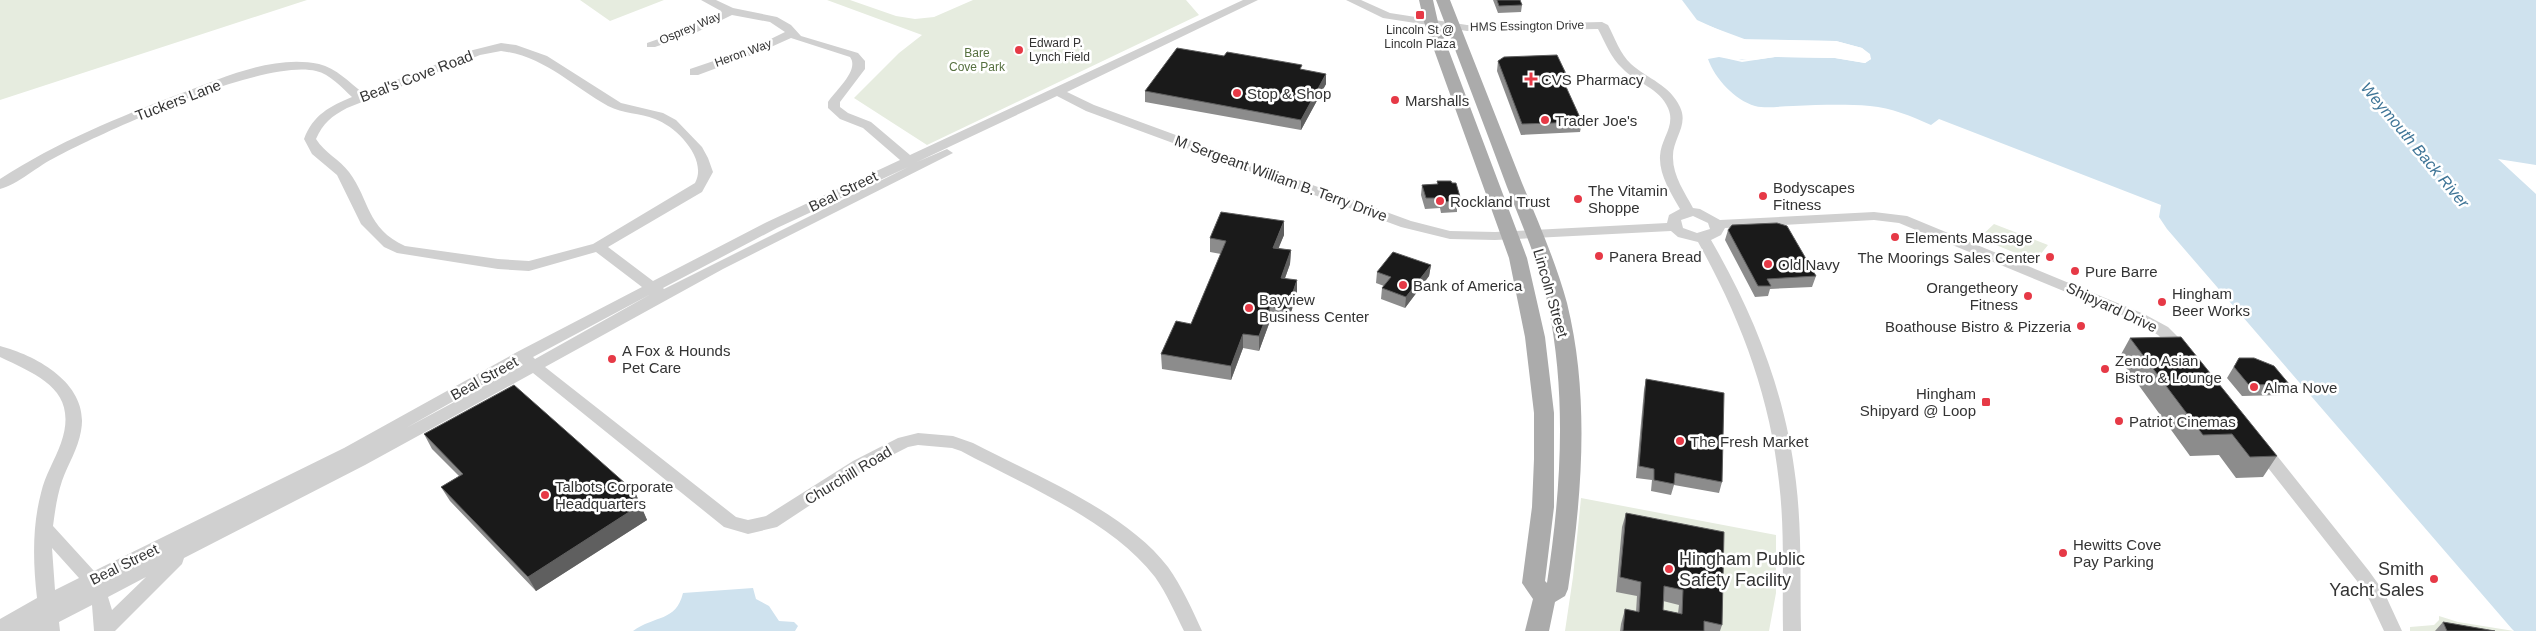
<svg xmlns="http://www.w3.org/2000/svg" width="2536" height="631" font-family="Arial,sans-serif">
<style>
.green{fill:#e6ecdf}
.water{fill:#cfe2ee}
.pier{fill:#fff}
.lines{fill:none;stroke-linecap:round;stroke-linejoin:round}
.minor{fill:#d0d0d0;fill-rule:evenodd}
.major{fill:#ababab;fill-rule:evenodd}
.wall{fill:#8c8c8c;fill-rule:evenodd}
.shaded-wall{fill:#5f5f5f}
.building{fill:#1a1a1a;stroke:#5f5f5f;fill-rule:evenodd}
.poi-dot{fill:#e63946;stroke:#fff;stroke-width:2}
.labels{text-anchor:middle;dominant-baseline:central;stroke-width:5;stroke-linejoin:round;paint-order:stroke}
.far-street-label{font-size:12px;fill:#333;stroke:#fff}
.far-poi-label{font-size:12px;fill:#333;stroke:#fff}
.far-park-label{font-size:12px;fill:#56703f;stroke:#fff}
.street-label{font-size:15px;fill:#333;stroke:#fff}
.poi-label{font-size:15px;fill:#333;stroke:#fff;text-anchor:start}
.water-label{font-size:16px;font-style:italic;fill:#3f7597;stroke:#fff}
.near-poi-label{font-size:18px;fill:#333;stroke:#fff;text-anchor:start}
</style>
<rect width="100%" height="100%" fill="#fff"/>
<path class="green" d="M0 0H307L0 100Z
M580 0H664L610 21Z
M827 0H850L896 16 915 19 934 17 973 0H1186L1199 15 927 145 854 98 899 53 922 35Z
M1994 224 2048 245 2035 261 1979 238Z
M1581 498 1776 535V593L1769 631H1565L1573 577Z
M2439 616 2458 622 2514 631H2410V627L2434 625 2439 620Z"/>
<path class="water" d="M1682 0H2536V165L2498 159 2536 194V631H2514L2512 629 2167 229 2159 217 2161 205 1939 119 1931 125C1911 116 1892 108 1870 106 1844 104 1819 105 1793 106 1781 106 1767 109 1755 106 1735 100 1715 79 1708 59L1719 57 1729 59 1753 60 1775 57 1835 58 1865 63 1871 59 1862 48 1836 41 1739 39 1697 20Z
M753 588 756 599 769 606 779 621 794 622 798 626 795 631H633C655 615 676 622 683 593Z"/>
<path class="pier" d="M1704 24 1747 40 1836 41 1862 48 1870 54 1871 59 1865 63 1835 58 1775 57 1742 62 1729 59 1726 55 1742 60 1775 54 1835 55 1864 60 1868 58 1861 50 1836 44 1739 41 1708 29Z"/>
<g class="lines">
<path class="minor" d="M701 0H716L733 8 777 17 791 25 801 36 858 53 865 61V69L840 102V107L848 113 871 122 910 155 1243 0H1258L1067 92 1094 105 1411 221 1450 231 1495 232 1667 223 1669 215 1680 209C1671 193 1659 175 1660 156 1661 138 1676 126 1668 108 1660 88 1636 83 1622 68 1611 58 1605 42 1598 29L1467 31 1383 18 1346 0H1361L1390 13 1467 25 1602 22 1608 25C1615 38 1620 54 1631 64 1648 79 1670 85 1680 107 1689 126 1672 139 1673 158 1673 176 1685 193 1693 208L1700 209 1720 220 1874 212 1907 216 2144 314 2168 327 2193 352 2190 356H2180L2158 335 2134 320 1899 223 1874 220 1725 228 1721 235 1711 240C1755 316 1786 395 1796 482 1802 532 1800 582 1801 631H1783C1782 582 1785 531 1779 482 1770 396 1740 317 1698 242L1678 237 1671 231 1495 240 1450 239 1401 227 1086 111 1057 96 917 162 947 149 953 153 723 269 545 367 736 517 748 520 766 516 853 461 898 438 918 433 953 436 973 443C1036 476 1125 511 1168 567 1182 587 1192 609 1202 631H1184C1175 613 1167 594 1155 577 1111 520 1024 485 961 451L952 448 918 445 908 447 865 469 777 527 748 534 724 527 533 373 365 465 184 558 182 564 115 631H94L92 605 59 622 60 631H0V619L37 598C33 563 32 527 41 493 45 475 55 460 61 443 79 391 40 376 0 357V346C38 356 90 385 81 431 78 449 68 464 62 481 57 496 55 511 53 526L94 571 344 448 517 352 642 287 596 252 529 271 498 269 397 253 384 247 361 224 337 175 312 154 304 139C313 115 330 106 352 97 342 88 330 74 316 71 265 58 105 131 56 157 39 165 17 185 0 189V179C57 142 119 117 182 93 223 78 274 54 319 64 336 68 349 82 363 93L473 50 501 43 516 45 547 56 621 103 663 113 676 120 702 147 708 158 713 172 702 192 608 247 653 281 767 222 900 160 863 128 840 119 828 108V102C835 91 860 70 850 57L791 38 760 52 698 75H690V69L752 48 785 32 770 22 732 15 695 33 655 47H647V43L687 29 721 11ZM501 51C544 56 572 86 608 106 623 114 640 113 655 119 677 127 708 159 695 183L593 244 529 261 498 259 405 246C366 228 370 200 349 172 339 159 325 153 316 139 323 123 332 116 347 108L480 55ZM908 167 664 289 663 288 777 228ZM1693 216 1708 223 1710 229 1697 233 1683 228 1681 220ZM651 294 535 359 533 357ZM521 363 523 365 406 428ZM52 548 79 578 55 590ZM146 577 112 610 108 597Z
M2260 440 2266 442 2369 571 2384 592 2402 631H2384L2370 601 2357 581 2254 450 2252 446 2254 442Z"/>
<path class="major" d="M1419 0H1433L1438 22 1527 258 1545 337 1554 413V507L1545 581 1547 583C1561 491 1567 396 1548 305 1540 265 1522 225 1507 187 1484 125 1460 62 1436 0H1450C1474 61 1498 122 1522 183 1538 222 1556 262 1567 303 1590 396 1582 496 1568 589L1565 596 1555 602 1549 631H1525L1533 599 1522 583 1532 507 1534 459V413L1525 337 1509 258 1424 22Z"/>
</g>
<path class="wall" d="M1493 0H1520L1522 5 1521 12 1498 13Z
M1498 61 1568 78 1566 88 1582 122 1580 132 1521 135 1497 71Z
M1302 70 1326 84 1301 130 1145 102V91Z
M1437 181 1460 197 1459 208H1457V212L1441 213 1440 208 1425 209 1421 195 1422 185 1437 184Z
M1728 230 1816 276 1812 287 1770 289 1768 296 1755 297 1725 240Z
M1284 235 1278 248 1291 250 1290 264 1285 278 1297 294 1287 324 1270 321 1259 351 1243 348 1231 380 1162 369 1161 354 1191 324 1221 254 1210 252V238Z
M1431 265 1429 276 1405 308 1381 299 1382 288 1384 286 1376 283 1377 272Z
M2130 338 2277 456 2263 477 2236 478 2219 455 2190 456 2119 358Z
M2239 358 2289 384 2282 395 2242 396 2227 378Z
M1646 379 1722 482 1719 493 1674 485 1671 495 1651 491 1652 480 1636 478 1644 390Z
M424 434 635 492 647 520 536 591 450 501 441 487 459 476 432 449Z
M1626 513 1722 625 1720 631H1620L1621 624 1625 609 1636 612 1637 596 1616 592 1622 527ZM1663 601 1679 605 1678 613 1663 610Z
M2443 622 2495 631H2435Z"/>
<path class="shaded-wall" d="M1326 74V84L1301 130V120Z
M1284 221V235L1273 262V248Z
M1291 250 1290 264 1280 292 1281 278Z
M1431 265 1429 276 1405 308 1406 297Z
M1297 280V294L1287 324V310Z
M1270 307V321L1259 351V336Z
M1243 334V348L1231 380V366Z
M635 492 647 520 536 591 528 577 629 495Z"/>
<path class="building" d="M1497 0H1520L1522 5 1499 6Z
M1177 48 1224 56 1227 52 1302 65 1300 69 1326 74 1301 120 1145 91Z
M1557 55 1568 78H1562L1582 122 1522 124 1498 61 1504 57Z
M1437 181H1451L1452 183H1456L1460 197H1457L1458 201 1442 202 1441 198H1426L1422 185 1438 184Z
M1221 212 1284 221 1273 248 1291 250 1281 278 1297 280 1287 310 1270 307 1259 336 1243 334 1231 366 1161 354 1176 321 1191 324 1226 241 1210 238Z
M1777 223 1787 226 1816 276 1767 279 1771 286H1758L1728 230 1732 225Z
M1393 252 1431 265 1406 297 1382 288 1391 277 1377 272Z
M2181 337 2277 456 2250 457 2232 434 2203 435 2130 338Z
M2239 358H2254L2274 366 2289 384 2249 385 2234 367Z
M1646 379 1724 393 1722 482 1675 473 1674 484 1654 480V469L1639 466Z
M514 385 635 492 629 495 640 505 528 577 441 487 463 474 424 434Z
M1626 513 1724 532 1722 625 1704 621V631H1623L1625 609 1639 612 1641 582 1620 577ZM1664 586 1683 590 1682 614 1663 610Z
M2443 622 2495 631H2447Z"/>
<g class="poi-dot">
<rect x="1415" y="10" width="10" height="10" rx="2.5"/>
<circle cx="1019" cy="50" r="5"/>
<path d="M1528.5 71.5h5v5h5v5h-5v5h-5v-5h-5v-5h5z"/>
<circle cx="1237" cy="93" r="5"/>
<circle cx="1395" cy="100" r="5"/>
<circle cx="1545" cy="120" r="5"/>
<circle cx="1763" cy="196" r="5"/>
<circle cx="1578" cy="199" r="5"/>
<circle cx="1440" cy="201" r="5"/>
<circle cx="1895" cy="237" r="5"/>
<circle cx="1599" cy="256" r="5"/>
<circle cx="2050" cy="257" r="5"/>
<circle cx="1768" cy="264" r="5"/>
<circle cx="2075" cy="271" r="5"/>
<circle cx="1403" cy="285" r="5"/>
<circle cx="2028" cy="296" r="5"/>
<circle cx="2162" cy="302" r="5"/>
<circle cx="1249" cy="308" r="5"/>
<circle cx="2081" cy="326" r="5"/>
<circle cx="612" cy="359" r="5"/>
<circle cx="2105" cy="369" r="5"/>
<circle cx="2254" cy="387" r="5"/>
<rect x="1981" y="397" width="10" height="10" rx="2.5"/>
<circle cx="2119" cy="421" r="5"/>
<circle cx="1680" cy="441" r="5"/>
<circle cx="545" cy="495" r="5"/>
<circle cx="2063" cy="553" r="5"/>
<circle cx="1669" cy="569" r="5"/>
<circle cx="2434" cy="579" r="5"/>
</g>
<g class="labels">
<g class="far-street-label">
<text transform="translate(1527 26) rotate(-1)">HMS Essington Drive</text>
<text transform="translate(690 28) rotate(-23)">Osprey Way</text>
<text transform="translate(743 53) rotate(-20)">Heron Way</text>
</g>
<g class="far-poi-label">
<text x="1420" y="30">Lincoln St @<tspan x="1420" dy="14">Lincoln Plaza</tspan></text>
<text x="1029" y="43" text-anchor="start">Edward P.<tspan x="1029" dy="14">Lynch Field</tspan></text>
</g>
<g class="far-park-label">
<text x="977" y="53">Bare<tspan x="977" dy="14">Cove Park</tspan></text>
</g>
<g class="street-label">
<text transform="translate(416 76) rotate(-21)">Beal's Cove Road</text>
<text transform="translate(178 100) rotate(-21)">Tuckers Lane</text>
<text transform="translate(1281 178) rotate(20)">M Sergeant William B. Terry Drive</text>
<text transform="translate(843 191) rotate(-26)">Beal Street</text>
<text transform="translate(1551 293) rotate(74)">Lincoln Street</text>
<text transform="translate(2112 307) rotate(25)">Shipyard Drive</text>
<text transform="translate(484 378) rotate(-29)">Beal Street</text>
<text transform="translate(848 475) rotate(-31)">Churchill Road</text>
<text transform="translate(124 564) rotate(-26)">Beal Street</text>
</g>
<g class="poi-label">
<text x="1541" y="79">CVS Pharmacy</text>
<text x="1247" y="93">Stop &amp; Shop</text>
<text x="1405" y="100">Marshalls</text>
<text x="1555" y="120">Trader Joe's</text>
<text x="1773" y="187">Bodyscapes<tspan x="1773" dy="17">Fitness</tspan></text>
<text x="1588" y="190">The Vitamin<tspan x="1588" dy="17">Shoppe</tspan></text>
<text x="1450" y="201">Rockland Trust</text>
<text x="1905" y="237">Elements Massage</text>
<text x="1609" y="256">Panera Bread</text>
<text x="2040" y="257" text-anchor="end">The Moorings Sales Center</text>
<text x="1778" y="264">Old Navy</text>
<text x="2085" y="271">Pure Barre</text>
<text x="1413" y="285">Bank of America</text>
<text x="2018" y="287" text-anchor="end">Orangetheory<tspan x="2018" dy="17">Fitness</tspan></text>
<text x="2172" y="293">Hingham<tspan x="2172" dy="17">Beer Works</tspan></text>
<text x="1259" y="299">Bayview<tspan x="1259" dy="17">Business Center</tspan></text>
<text x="2071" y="326" text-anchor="end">Boathouse Bistro &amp; Pizzeria</text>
<text x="622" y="350">A Fox &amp; Hounds<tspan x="622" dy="17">Pet Care</tspan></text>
<text x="2115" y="360">Zendo Asian<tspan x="2115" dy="17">Bistro &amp; Lounge</tspan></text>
<text x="2264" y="387">Alma Nove</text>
<text x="1976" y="393" text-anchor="end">Hingham<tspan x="1976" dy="17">Shipyard @ Loop</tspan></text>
<text x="2129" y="421">Patriot Cinemas</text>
<text x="1690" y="441">The Fresh Market</text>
<text x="555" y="486">Talbots Corporate<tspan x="555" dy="17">Headquarters</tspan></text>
<text x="2073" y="544">Hewitts Cove<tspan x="2073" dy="17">Pay Parking</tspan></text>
</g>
<g class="water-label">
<text transform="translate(2415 145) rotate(50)">Weymouth Back River</text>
</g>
<g class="near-poi-label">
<text x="1679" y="559">Hingham Public<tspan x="1679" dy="21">Safety Facility</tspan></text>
<text x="2424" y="569" text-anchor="end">Smith<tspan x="2424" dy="21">Yacht Sales</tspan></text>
</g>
</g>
</svg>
